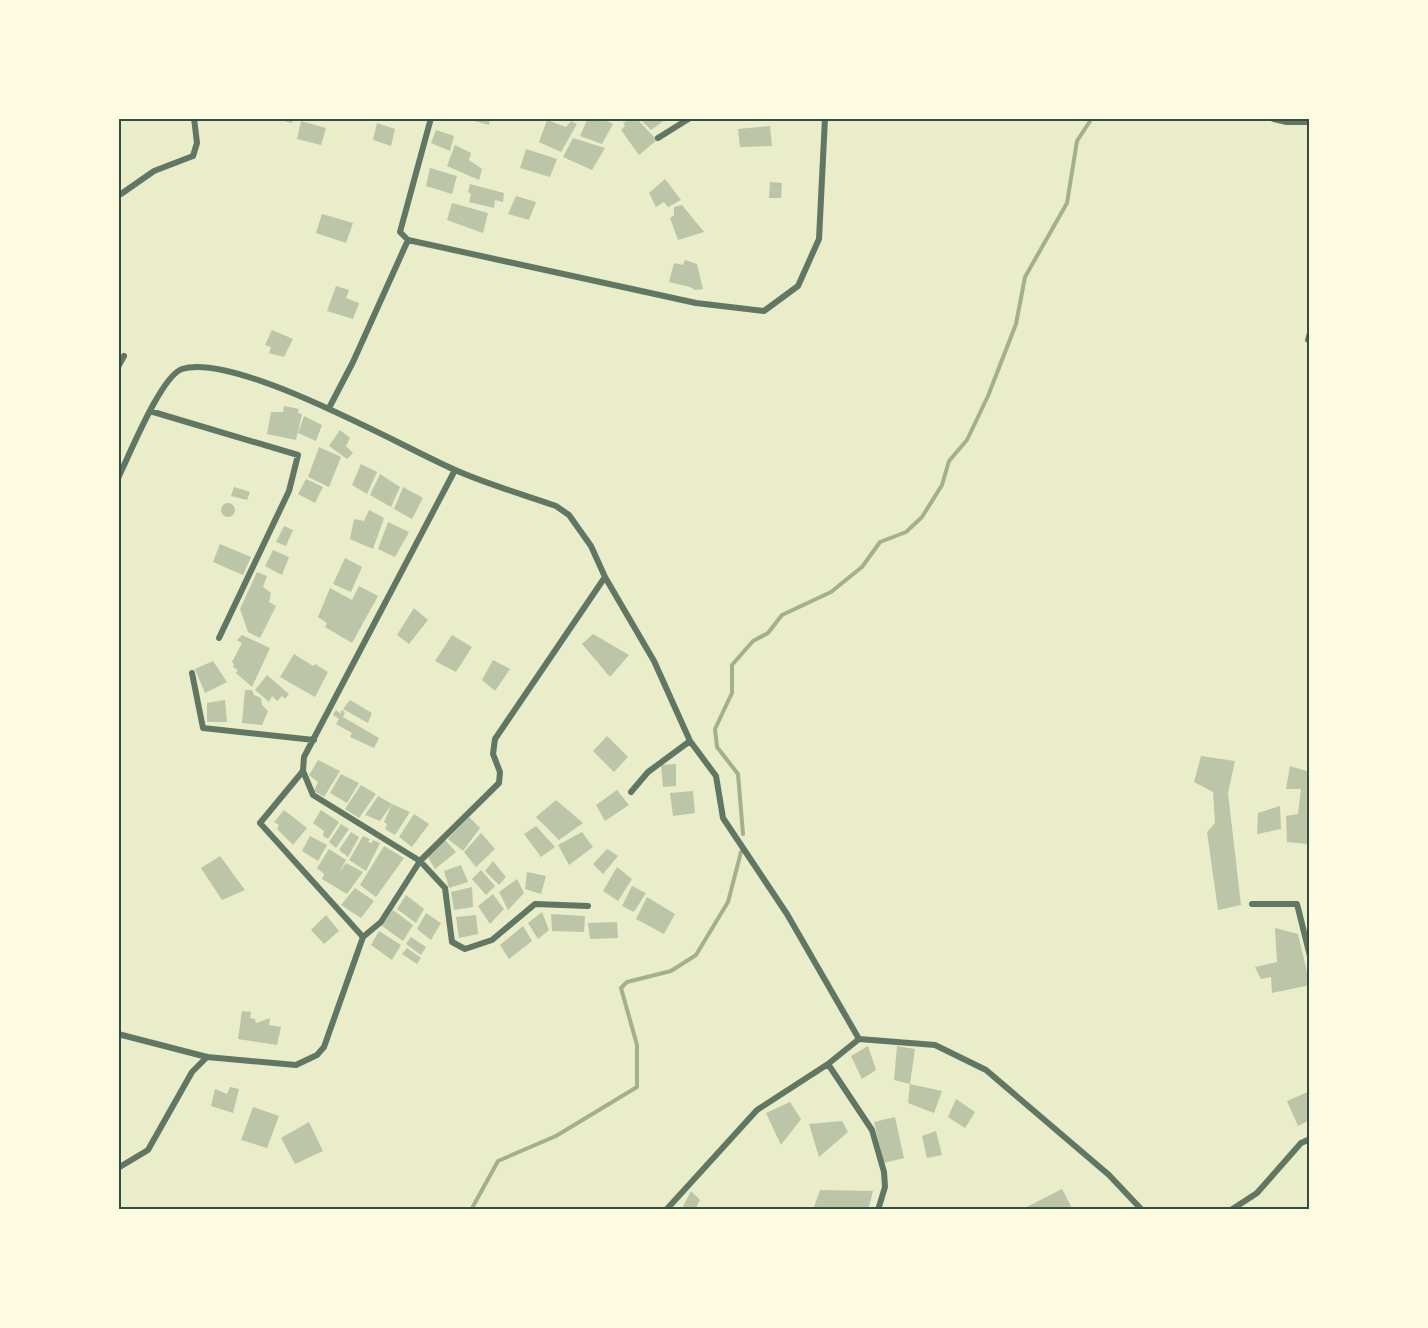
<svg xmlns="http://www.w3.org/2000/svg" width="1428" height="1328" font-family="'Roboto Serif',serif">
<style>
.lines{fill:none;stroke-linecap:round;stroke-linejoin:round}
.stream{stroke:#a3b18a;stroke-width:4}
.building{fill:#bcc5a7}
.minor{stroke:#617663;stroke-width:6}
.tertiary{stroke:#617663;stroke-width:8}
.neatline{fill:none;stroke:#344e41;stroke-width:2}
</style>
<rect width="100%" height="100%" fill="#e9edc9"/>
<g class="lines">
<path class="stream" d="M743 834 738 774 717 747 715 729 732 693V665L753 641 768 633 782 615 831 592 862 567 880 542 906 532 922 517 942 485 949 461 967 440 988 396 1016 324 1025 277 1067 203 1077 141 1092 118
M471 1210 498 1161 556 1136 637 1087V1045L621 988 627 982 671 971 696 955 728 902 741 852"/>
</g>
<path class="building" d="M271 118H293L292 123Z
M468 118H490L489 125 467 119Z
M588 118H601L613 124 602 144 580 136Z
M633 118H636L657 140 639 155 621 130 625 126 623 123Z
M639 118H668L651 130Z
M547 120 566 127 571 121 577 124 561 152 539 142Z
M301 121 326 128 321 145 297 139Z
M377 123 395 129 391 146 373 140Z
M770 126 772 146 740 147 738 129Z
M436 130 454 136 450 151 431 143Z
M573 138 605 148 592 170 563 157Z
M455 145 471 153 469 160 482 169 479 180 447 166Z
M526 149 557 159 550 177 520 168Z
M430 168 457 176 452 194 426 186Z
M665 179 681 200 668 207 664 202 656 207 649 193Z
M770 182 782 183 781 198H769Z
M470 184 504 193 503 202 495 200 494 208 469 202 471 194 468 192Z
M516 196 536 202 529 220 508 214Z
M452 203 488 213 483 233 447 220Z
M682 205 704 232 678 240 670 218 674 215V207Z
M322 214 353 223 346 243 316 233Z
M685 260 697 264 703 289 695 290 690 287 669 282 674 263 683 265Z
M336 286 349 290 346 298 359 303 353 319 327 311Z
M272 330 293 339 284 357 269 353 271 347 265 345Z
M284 406 299 409 298 413 302 414 296 440 267 434 271 412H283Z
M304 416 322 425 316 441 298 433Z
M340 430 350 438 346 446 353 453 347 459 329 446Z
M319 447 341 457 329 487 308 477Z
M361 464 377 472 367 494 352 485Z
M380 474 400 487 391 507 370 495Z
M306 479 323 487 315 503 298 494Z
M234 487 250 492 247 500 231 496Z
M403 487 423 498 412 519 394 509Z
M221 510a7 7 0 1 1 14 0a7 7 0 1 1-14 0Z
M369 510 384 518 373 549 350 539 354 519 364 521Z
M388 522 409 532 395 557 378 549Z
M284 526 293 530 286 546 276 542Z
M220 544 251 557 243 575 213 562Z
M273 550 289 557 282 575 265 566Z
M345 558 362 567 351 592 333 584Z
M257 572 267 576 263 587 271 593 269 602 276 606 260 638 248 632 240 609Z
M359 586 378 596 352 643 325 627 327 623 318 617 330 588 352 600Z
M414 608 428 620 409 644 397 635Z
M593 634 629 655 610 677 582 644Z
M242 635 270 648 252 687 236 673 238 670 233 667 234 664 232 662 242 643 237 640Z
M452 635 472 647 456 672 435 661Z
M294 654 313 666 315 664 328 672 315 697 280 677Z
M493 660 510 669 495 691 482 680Z
M213 661 227 682 205 693 195 669Z
M267 675 289 694 285 699 282 696 277 701 272 696 269 702 255 690Z
M245 690H252L254 695 261 698 262 705 268 711 262 725 242 723Z
M225 700 227 722H207V703Z
M350 700 372 713 368 723 343 709Z
M336 710 341 714V710L345 712 343 717 379 738 374 748 350 737 352 733 336 724 339 719 333 715Z
M607 736 628 757 614 772 593 751Z
M1201 756 1235 761 1228 793 1241 905 1218 910 1207 832 1215 823 1213 792 1194 782Z
M318 760 340 771 324 797 314 791 318 782 309 775Z
M676 764V786L663 787 661 765Z
M1290 766 1310 772 1308 844 1287 842 1286 816 1298 814 1301 789H1286Z
M341 774 359 783 347 803 330 793Z
M361 785 376 794 359 818 345 809Z
M617 790 629 805 605 821 596 805Z
M693 791 695 813 673 816 670 793Z
M378 796 392 804 380 821 365 815Z
M556 800 583 823 559 840 536 817Z
M392 804 410 812 395 835 385 829 387 824 384 822Z
M1280 806 1281 829 1257 834 1258 813Z
M284 810 307 828 293 845 277 829 279 825 274 822Z
M321 810 339 822 328 839 323 836 324 831 313 823Z
M414 814 429 824 412 847 399 837Z
M469 817 480 828 463 851 448 839Z
M341 824 349 829 336 848 329 842Z
M536 826 555 847 541 857 524 834Z
M351 832 359 837 348 857 339 850Z
M582 832 593 847 569 865 558 845Z
M481 833 495 849 476 867 464 852Z
M310 836 327 845 318 861 302 851Z
M363 836 370 839 368 842 372 843 373 840 380 843 366 871 349 860Z
M445 840 456 852 435 869 428 857Z
M384 846 404 858 376 897 360 885Z
M329 849 346 860 339 873 346 863 363 872 347 894 322 879 324 874 317 868Z
M607 849 618 856 603 874 593 864Z
M220 856 245 890 222 900 201 868Z
M493 861 506 877 499 885 485 871Z
M461 865 468 882 449 888 444 871Z
M617 867 632 879 618 901 603 891Z
M481 870 495 886 486 895 472 879Z
M527 872 546 876 541 894 525 889Z
M517 879 524 893 508 910 499 892Z
M632 886 646 893 634 912 622 906Z
M472 887 473 907 454 910 451 892Z
M355 888 374 901 361 918 341 905Z
M493 894 504 909 490 924 478 906Z
M406 895 424 909 416 923 397 909Z
M647 897 675 914 664 934 636 919Z
M393 910 413 925 403 941 382 926Z
M542 912 549 930 538 939 528 923Z
M426 913 441 923 431 940 417 929Z
M551 914 585 916 584 932 552 931Z
M326 915 339 931 324 944 311 930Z
M476 915 478 934 459 938 456 917Z
M617 922 618 938 590 939 588 923Z
M523 926 532 941 509 959 500 945Z
M1275 928 1298 934 1310 985 1272 993 1271 977 1261 979 1255 967 1277 962Z
M379 931 401 945 392 960 371 945Z
M411 937 426 947 421 955 406 944Z
M407 948 421 958 417 964 402 954Z
M242 1011 251 1012 250 1018 255 1019 256 1023 270 1018 269 1025 281 1027 277 1045 238 1039Z
M868 1046 876 1070 862 1079 851 1056Z
M897 1046 915 1049 910 1084 942 1091 934 1113 908 1103 910 1084 894 1080Z
M230 1087 239 1089 233 1113 211 1106 215 1089 227 1094Z
M1310 1091V1120L1298 1126 1287 1101Z
M956 1099 975 1112 965 1128 948 1117Z
M790 1102 801 1119 781 1145 766 1113Z
M253 1107 279 1116 267 1148 241 1140Z
M895 1117 904 1158 884 1163 874 1122Z
M842 1121 848 1132 819 1157 809 1124Z
M309 1122 323 1151 295 1164 281 1138Z
M936 1131 942 1155 927 1158 922 1136Z
M1062 1189 1073 1210H1021Z
M820 1190 873 1191 868 1210H813Z
M691 1191 700 1200 695 1210H681Z"/>
<g class="lines">
<path class="minor" d="M658 138 690 118
M118 194H121L154 171 193 156 197 143 194 118
M408 240 400 232 431 118
M1308 340 1310 333
M118 367 124 356
M329 408 353 362 408 240 696 303 764 311 798 286 819 239 825 118
M150 411 298 455 289 491 219 638
M455 470 304 757 303 771 313 795 420 861 445 888 452 942 465 949 492 940 535 904 588 906
M118 478C129 456 161 376 182 369 235 352 399 445 453 469 486 484 522 494 556 506L569 515 591 546 605 577 654 661 690 741 716 776 723 818 787 914 859 1039
M192 673 203 728 314 740
M303 771 260 823 363 937
M631 792 648 772 690 741
M1252 904H1297L1310 956
M118 1034 207 1057 296 1065 317 1055 324 1047 363 937 381 922 420 861 499 783 500 772 493 754 495 739 605 577
M859 1039 935 1045 986 1070 1109 1175 1142 1210
M859 1039 828 1064 872 1130 884 1172 885 1187 878 1210
M118 1168 148 1150 192 1072 207 1057
M666 1210 757 1110 828 1064
M1231 1210 1257 1193 1301 1143 1310 1139"/>
<path class="tertiary" d="M1274 118 1287 121H1310"/>
</g>
<rect width="1428" height="1328" fill="none" stroke="#fefae0" stroke-width="240"/>
<rect x="120" y="120" width="1188" height="1088" class="neatline"/>
</svg>
